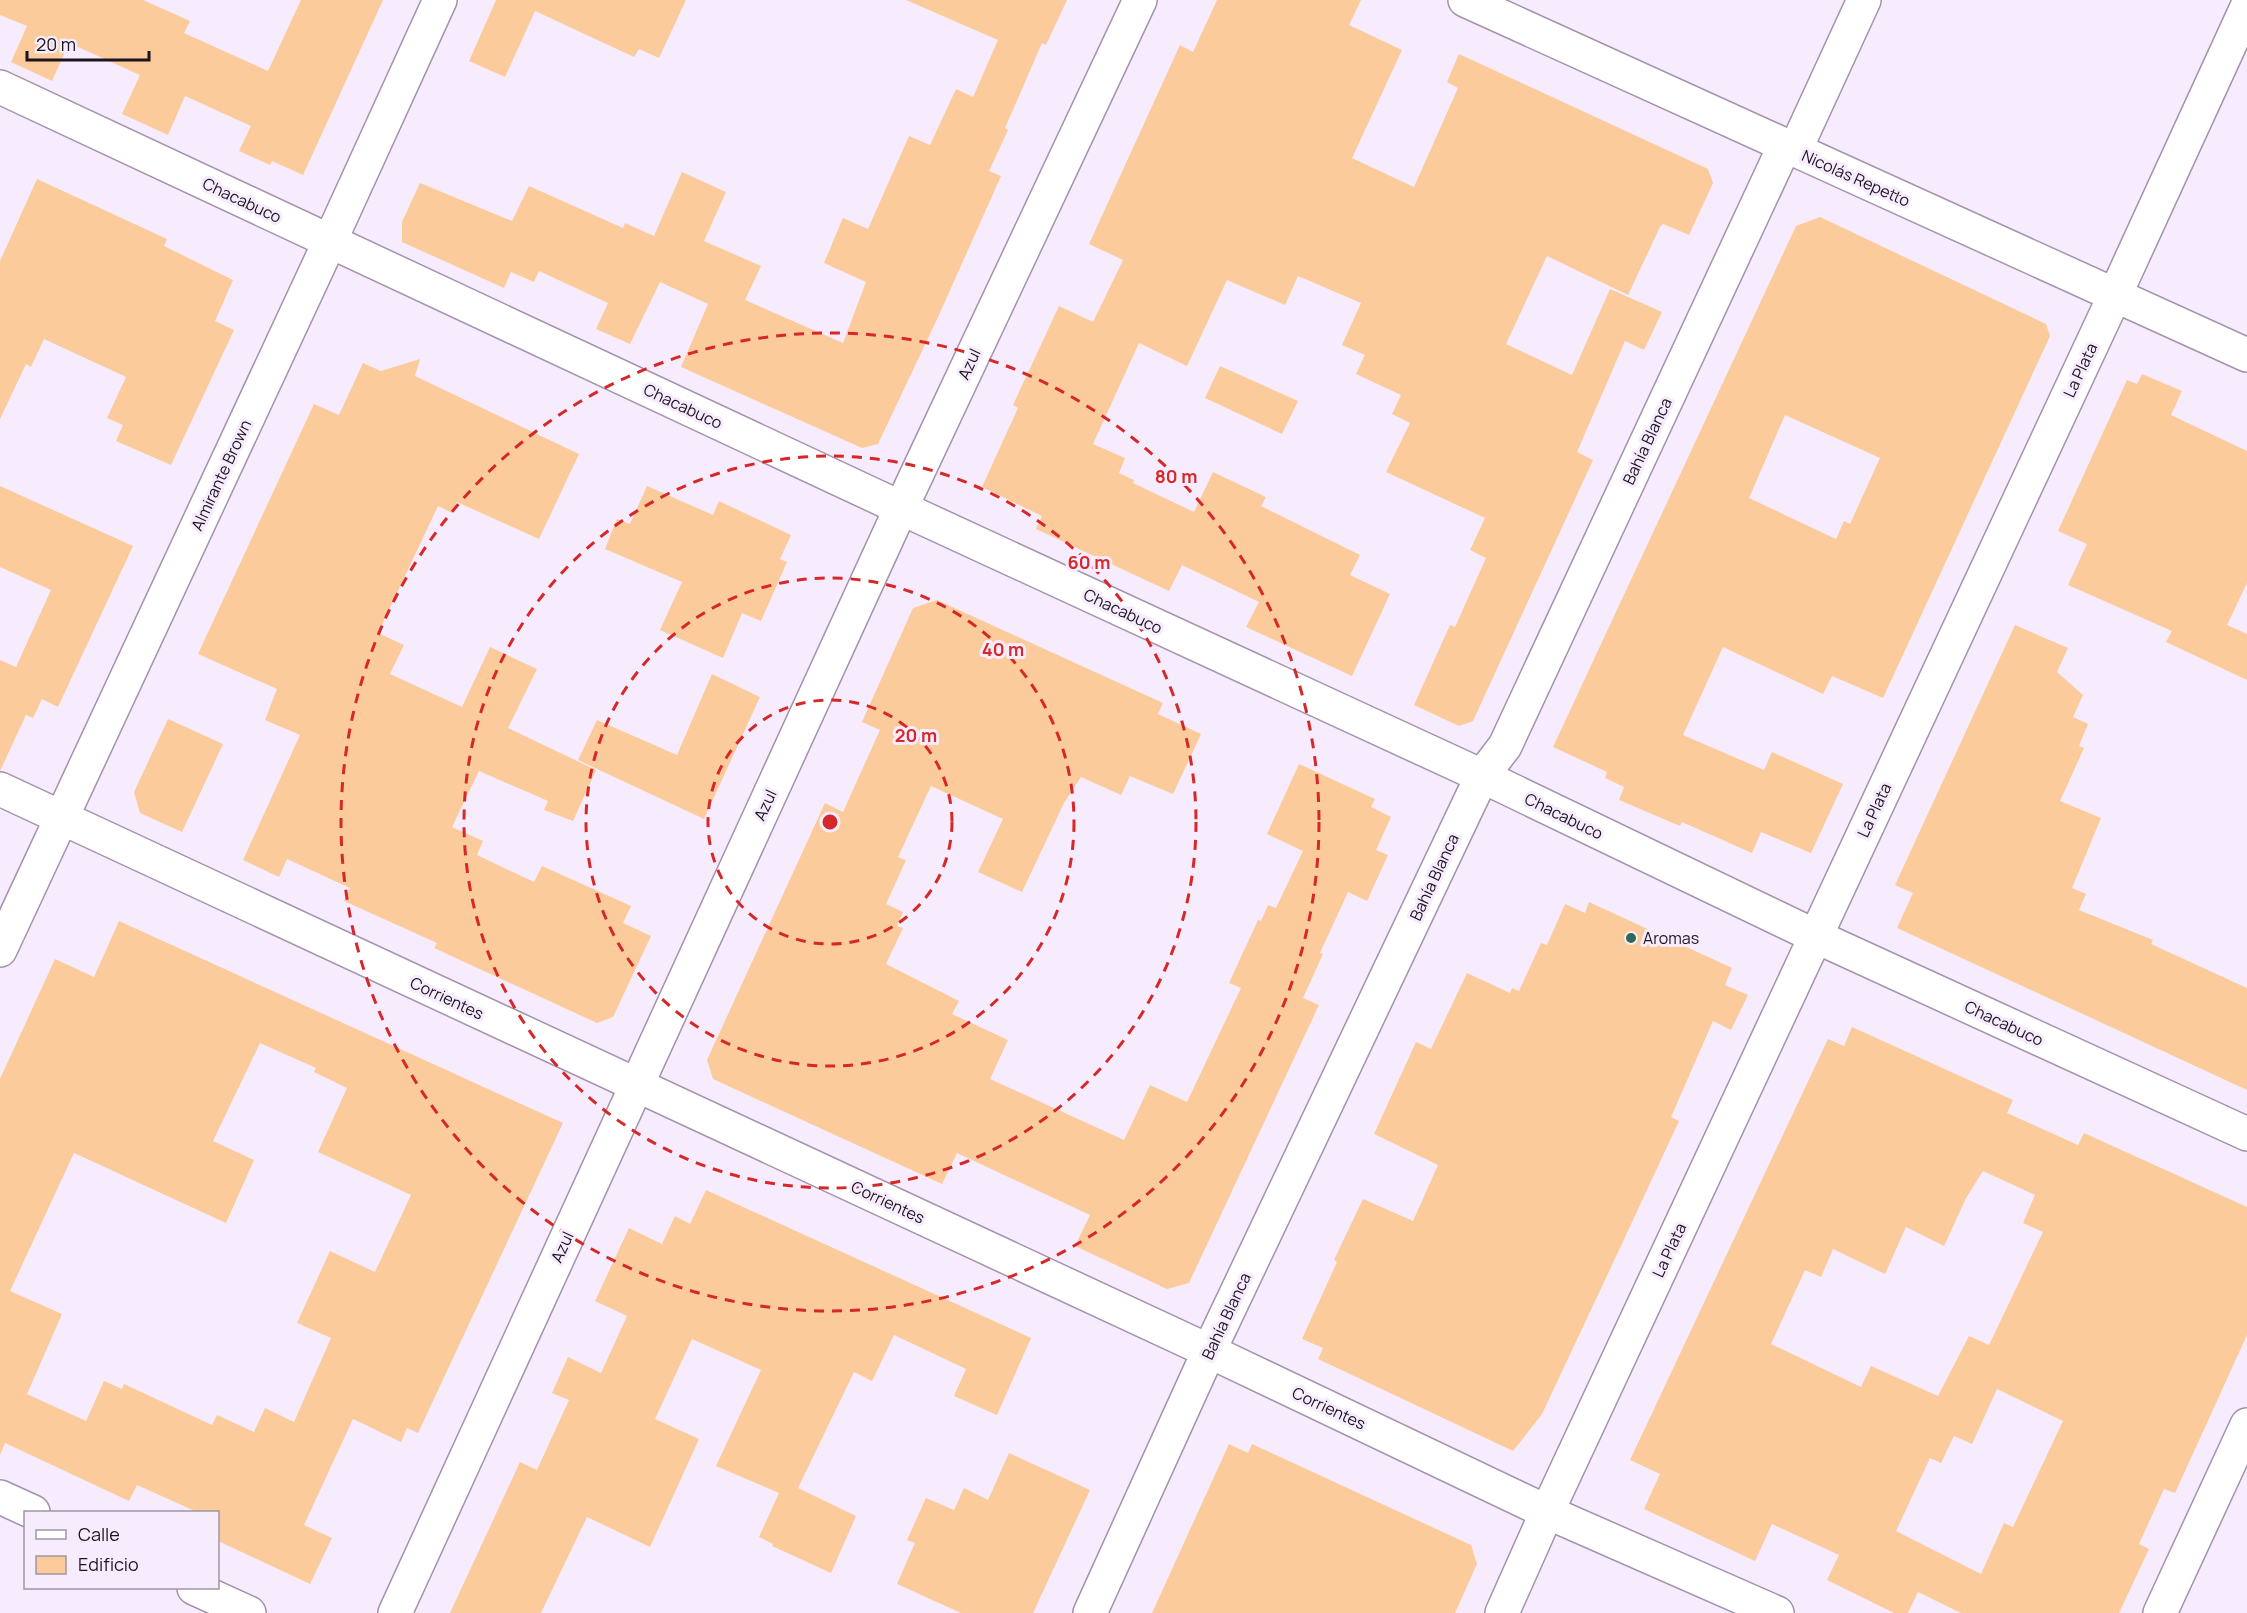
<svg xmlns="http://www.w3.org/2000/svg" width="2247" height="1613" font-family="Manrope,sans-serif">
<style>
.building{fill:#fbcb9c;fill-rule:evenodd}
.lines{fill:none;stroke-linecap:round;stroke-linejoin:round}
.minor-casing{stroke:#a492ad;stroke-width:36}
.minor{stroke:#fff;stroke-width:33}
.ring{fill:none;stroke:#d62828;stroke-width:3;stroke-dasharray:10 8}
.poi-dot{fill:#2e6b57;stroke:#f7ecfd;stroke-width:2}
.labels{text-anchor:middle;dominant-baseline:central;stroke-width:6;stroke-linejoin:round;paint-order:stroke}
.street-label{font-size:16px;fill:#1c151f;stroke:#f7ecfd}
.poi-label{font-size:16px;fill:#1c151f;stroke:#f7ecfd;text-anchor:start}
.centre{fill:#d62828;stroke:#f7ecfd;stroke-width:3}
.ring-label{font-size:18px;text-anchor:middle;font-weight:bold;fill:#d62828;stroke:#f7ecfd;stroke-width:6;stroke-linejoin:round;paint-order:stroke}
</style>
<rect width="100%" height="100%" fill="#f7ecfd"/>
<path class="building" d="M0 0H143L190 21 184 33 268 71 301 0H383L303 175 272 161 270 165 239 151 251 126 185 96 168 135 122 114 140 75 69 43 52 81 11 62 27 26 0 15Z
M496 0H686L659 58 639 49 634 57 535 11 505 77 469 61Z
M906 0H1067L1046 45 1042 43 1005 128 1008 130 989 171 1001 176 939 315 878 444 862 448 681 367 708 304 660 282 630 344 596 329 608 303 539 271 534 282 511 272 504 288 402 242V222L420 183 512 221 529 186 623 228 625 223 654 236 682 172 726 192 704 241 761 266 745 300 843 343 866 282 824 263 843 218 868 229 909 136 930 145 956 89 973 97 998 40Z
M1217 0H1361L1349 25 1402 50 1352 158 1414 187 1458 88 1447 82 1459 54 1708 169 1713 183 1689 235 1663 224 1660 227 1628 295 1547 256 1506 344 1572 375 1610 289 1662 312 1644 350 1625 341 1577 452 1593 460 1473 721 1459 726 1414 705 1450 625 1455 627 1486 558 1470 550 1485 518 1386 472 1410 423 1392 414 1401 395 1356 374 1365 355 1342 345 1361 303 1298 276 1285 305 1227 280 1187 366 1139 343 1093 444 1125 458 1119 473 1134 480 1133 483 1194 512 1213 472 1266 497 1261 506 1360 555 1350 575 1390 594 1352 676 1246 627 1259 602 1182 565 1169 591 1036 529 1042 516 982 487 1018 408 1013 405 1059 306 1093 322 1123 260 1089 244 1180 45 1193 52Z
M37 179 167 239 164 246 233 280 215 321 234 330 171 465 116 441 123 425 107 418 126 377 44 339 31 367 26 364 0 419V261Z
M1820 217 2046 324 2050 336 1883 698 1832 676 1823 694 1723 647 1683 735 1764 770 1772 752 1843 784 1811 853 1761 832 1752 853 1682 822 1680 826 1619 800 1624 787 1605 778 1607 772 1553 747 1796 226ZM1785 415 1880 458 1850 524 1844 521 1836 539 1749 498Z
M420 359 415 376 579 454 539 539 457 502 452 513 438 506 378 633 404 645 390 674 462 707 490 647 537 669 508 728 596 770 573 821 544 810 548 801 479 771 452 827 483 841 477 855 534 882 542 866 631 906 623 923 651 936 613 1017 597 1023 434 948 437 943 344 901 350 888 287 859 279 877 243 860 300 735 265 720 277 689 198 654 314 404 339 415 363 363 381 371Z
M1220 366 1298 401 1282 434 1205 398Z
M2142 374 2182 391 2171 415 2247 451V583L2227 625 2247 634V680L2166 642 2172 631 2068 585 2087 544 2058 531 2127 380 2137 384Z
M0 486 133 546 58 707 42 699 33 718 26 715 0 771V660L16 667 51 590 0 567Z
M647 486 713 515 719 501 791 535 780 559 787 562 761 621 742 613 723 658 660 630 682 582 605 549 617 519 630 524Z
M937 600 1163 703 1158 714 1201 734 1173 794 1130 776 1121 795 1081 777 1064 803 1022 892 978 872 1003 819 931 786 898 857 906 860 886 904 903 912 897 926 903 928 886 964 959 1001 952 1014 1008 1040 990 1079 1124 1140 1150 1085 1187 1102 1241 988 1229 983 1258 920 1261 921 1268 905 1276 908 1303 851 1267 834 1299 764 1375 799 1371 807 1391 817 1376 850 1388 855 1367 901 1348 892 1320 953 1323 954 1303 998 1319 1005 1189 1283 1167 1289 1075 1246 1090 1215 957 1153 942 1184 713 1079 707 1060 825 803 843 812 880 730 862 722 913 608Z
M2015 625 2068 648 2057 672 2083 695 2073 717 2088 724 2079 746 2084 748 2060 801 2101 818 2072 888 2086 894 2079 910 2153 940 2151 944 2247 988V1090L1897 928 1913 893 1895 885Z
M712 674 760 697 704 819 578 760 597 720 677 755Z
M168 719 223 744 182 832 140 813 134 792Z
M1589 902 1732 968 1725 985 1748 995 1731 1030 1713 1021 1671 1117 1679 1121 1620 1248 1542 1414 1513 1451 1318 1359 1323 1348 1302 1339 1337 1262 1334 1260 1363 1199 1413 1221 1438 1165 1374 1134 1416 1042 1431 1049 1467 973 1510 993 1512 988 1519 991 1541 943 1547 945 1565 904 1585 913Z
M119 921 563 1123 418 1433 407 1428 401 1442 353 1419 304 1525 332 1538 310 1584 218 1541V1512H197L137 1485 129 1501 5 1443 0 1455V1079L55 959 94 977ZM260 1043 316 1068 314 1072 347 1088 318 1152 411 1195 375 1272 330 1251 297 1323 331 1338 294 1422 265 1408 254 1432 217 1415 212 1425 124 1384 122 1389 104 1381 86 1421 27 1394 62 1314 10 1291 74 1153 226 1223 254 1160 213 1141Z
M1852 1027 2013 1100 2007 1113 2078 1145 2084 1133 2247 1207V1335L2175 1493 2164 1489 2139 1544 2149 1549 2119 1613H1961L1918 1592 1908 1613H1894L1827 1580 1839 1555 1772 1524 1755 1561 1644 1509 1660 1474 1630 1460 1828 1039 1844 1046ZM1983 1171 2035 1195 2023 1223 2043 1232 1989 1345 1969 1336 1938 1396 1871 1366 1861 1387 1771 1344 1805 1270 1821 1277 1833 1249 1885 1274 1906 1227 1944 1246 1966 1198ZM1997 1389 2063 1421 2013 1527 2004 1523 1981 1574 1896 1531 1930 1458 1941 1463 1954 1436 1972 1444Z
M706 1190 1031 1338 997 1415 954 1396 966 1369 894 1335 872 1381 854 1372 798 1488 856 1516 831 1573 772 1546 773 1544 759 1537 779 1493 716 1466 761 1370 692 1339 655 1419 699 1439 650 1547 587 1517 541 1613H450L520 1462 537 1470 569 1400 552 1393 568 1357 601 1373 627 1316 595 1301 629 1228 662 1244 675 1216 690 1224Z
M1229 1444 1248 1453 1252 1444 1471 1545 1477 1564 1455 1613H1152Z
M1009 1453 1090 1490 1033 1613H961L897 1584 915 1543 907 1540 926 1498 954 1510 964 1488 988 1500Z"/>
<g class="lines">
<g class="minor-casing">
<path id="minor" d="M1465 0 2247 355
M0 87 901 508 1482 776 1815 936 2247 1134
M1795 150 1864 0
M0 789 1209 1351 1547 1512 1777 1613
M0 950 330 241 440 0
M0 1497 33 1512
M194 1588 249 1613
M395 1613 901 508 1140 0
M1090 1613 1209 1351 1482 776 1505 746 1785 145
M1502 1613 1547 1512 2115 295 2247 7
M2160 1613 2247 1425"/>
</g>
<use href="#minor" class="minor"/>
</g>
<g class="ring">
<circle cx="830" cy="822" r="122"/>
<circle cx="830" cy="822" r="244"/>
<circle cx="830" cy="822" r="366"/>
<circle cx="830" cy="822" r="489"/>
</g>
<circle class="poi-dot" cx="1631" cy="938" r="6"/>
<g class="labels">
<g class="street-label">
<text transform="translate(1856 178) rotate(24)">Nicolás Repetto</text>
<text transform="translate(242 200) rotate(25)">Chacabuco</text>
<text transform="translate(969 364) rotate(-65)">Azul</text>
<text transform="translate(2080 370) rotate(-65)">La Plata</text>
<text transform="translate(683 406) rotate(25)">Chacabuco</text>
<text transform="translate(1647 441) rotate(-65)">Bahía Blanca</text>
<text transform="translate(221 475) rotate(-65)">Almirante Brown</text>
<text transform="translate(1123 611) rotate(25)">Chacabuco</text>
<text transform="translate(765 805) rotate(-65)">Azul</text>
<text transform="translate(1874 810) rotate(-65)">La Plata</text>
<text transform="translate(1564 816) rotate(26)">Chacabuco</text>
<text transform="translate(1434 877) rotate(-65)">Bahía Blanca</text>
<text transform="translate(447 998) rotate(25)">Corrientes</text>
<text transform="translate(2004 1023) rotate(25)">Chacabuco</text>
<text transform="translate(888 1202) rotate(25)">Corrientes</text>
<text transform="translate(562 1247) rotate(-65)">Azul</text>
<text transform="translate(1669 1250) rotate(-65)">La Plata</text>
<text transform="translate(1226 1316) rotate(-65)">Bahía Blanca</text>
<text transform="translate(1329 1408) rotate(25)">Corrientes</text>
</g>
<g class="poi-label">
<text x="1643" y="938">Aromas</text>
</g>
</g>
<circle cx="830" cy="822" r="9" class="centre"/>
<g class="ring-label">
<text x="1176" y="483">80 m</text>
<text x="1089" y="569">60 m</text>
<text x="1003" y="656">40 m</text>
<text x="916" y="742">20 m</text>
</g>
<rect x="24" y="1511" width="195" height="78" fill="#f7ecfd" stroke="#9f96a4" stroke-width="1.5"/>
<rect x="36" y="1530" width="30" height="9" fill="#ffffff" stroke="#9f96a4" stroke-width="1.5"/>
<text x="78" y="1541" font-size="18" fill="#1c151f">Calle</text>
<rect x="36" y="1556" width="30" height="18" fill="#fbcb9c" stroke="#9f96a4" stroke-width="1.5"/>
<text x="78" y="1571" font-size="18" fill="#1c151f">Edificio</text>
<path d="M27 51v9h122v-9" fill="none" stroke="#1c151f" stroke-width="3"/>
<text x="36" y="51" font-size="18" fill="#1c151f" stroke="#f7ecfd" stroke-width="4.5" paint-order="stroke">20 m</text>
</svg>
